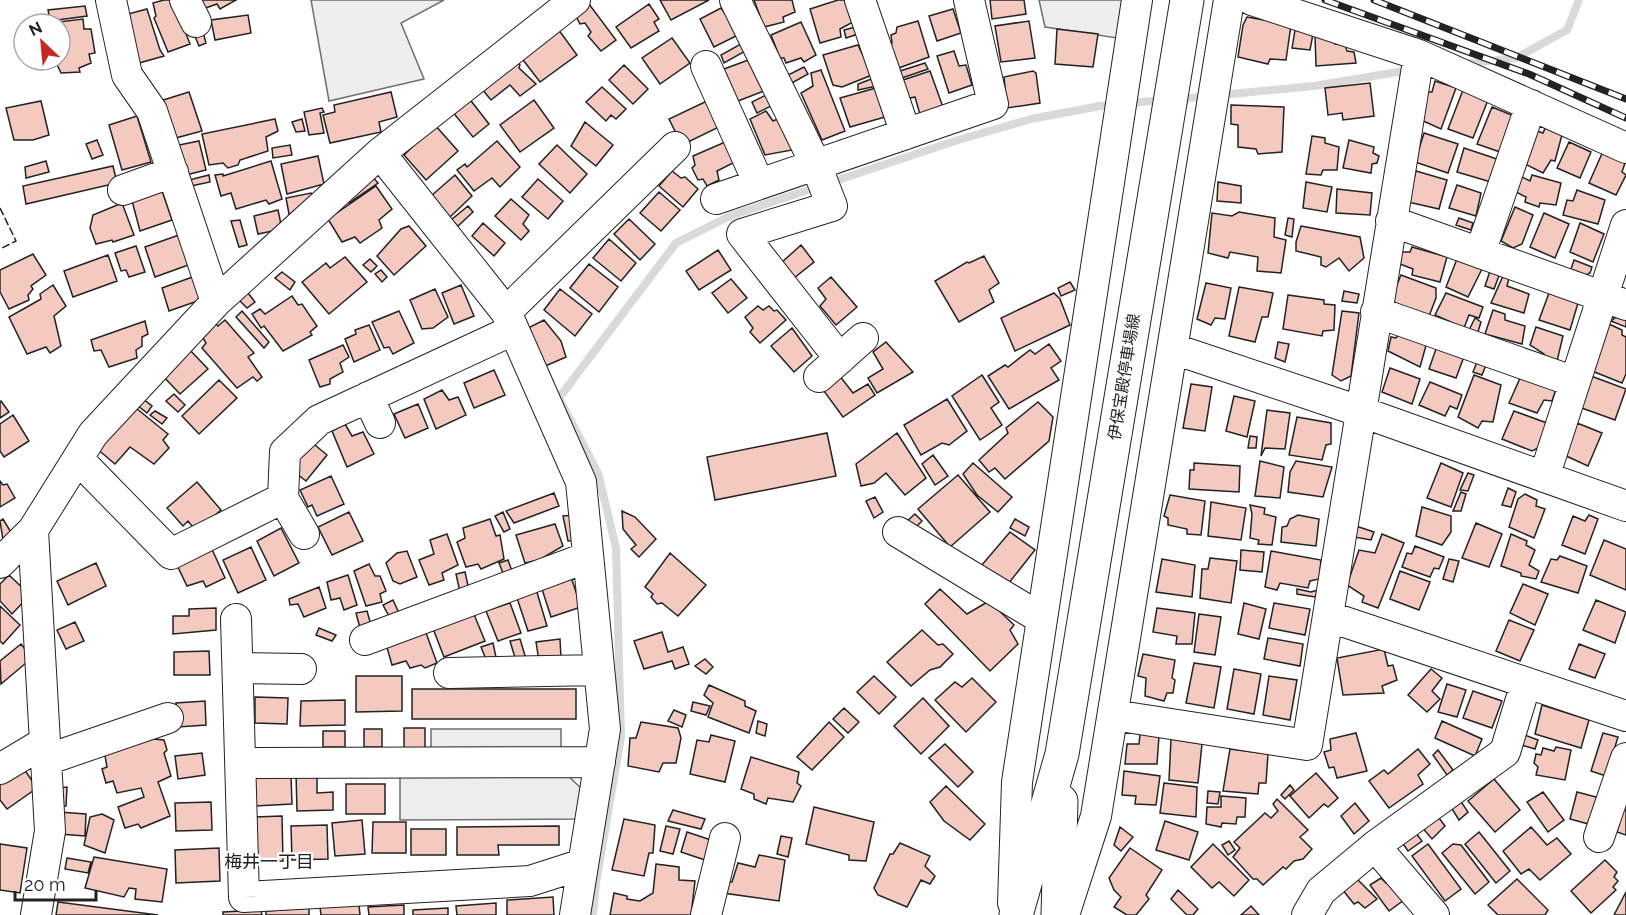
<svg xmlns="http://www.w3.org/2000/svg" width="1626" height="915" font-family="Raleway,'Noto Sans JP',sans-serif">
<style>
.green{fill:#eee;stroke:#6f6f6f;stroke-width:1.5}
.parking{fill:#ededed;stroke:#6f6f6f;stroke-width:1.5}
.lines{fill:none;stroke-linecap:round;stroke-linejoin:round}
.stream{stroke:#d9d9d9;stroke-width:8}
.building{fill:#f3c9c0;stroke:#222;stroke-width:1.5}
.minor-casing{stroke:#222;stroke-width:32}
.major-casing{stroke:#222;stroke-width:35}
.minor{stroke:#fff;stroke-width:30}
.major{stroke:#fff;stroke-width:33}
.rail-casing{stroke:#222;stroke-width:7}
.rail{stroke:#fff;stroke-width:4.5;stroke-dasharray:14;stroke-linecap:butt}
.fence{stroke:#222;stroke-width:1.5;stroke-dasharray:8 3;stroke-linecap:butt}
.labels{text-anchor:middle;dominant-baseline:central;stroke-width:4.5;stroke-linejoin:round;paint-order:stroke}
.street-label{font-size:16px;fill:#222;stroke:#fff}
.neighbourhood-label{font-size:18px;fill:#222;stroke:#fff}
</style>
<rect width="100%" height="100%" fill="#fff"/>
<path class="green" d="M311 0H444L401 23 424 79 329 101Z
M1039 0H1123L1117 38 1045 27Z"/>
<path class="parking" d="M431 729H561V751H431Z
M400 772H564L583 790 580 819 400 820Z"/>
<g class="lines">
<path class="stream" d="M1462 64 1516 58 1567 30 1579 0
M1179 99 1314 86 1410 70
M593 915 596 883 621 737 616 548 598 473 559 398 676 243 730 216 958 140 1031 119 1100 106 1163 100"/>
</g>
<path class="building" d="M164 0H173L190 44 168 52 154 18 156 16 153 3Z
M195 0H236L220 9 217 4 200 10Z
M586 0 616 40 601 51 588 36 591 32 585 23 580 24 572 9Z
M660 0H709L671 20Z
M754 0H792L795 12 783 17 784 22 764 27Z
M838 0H847L855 21 840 29 841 37 820 43 810 9Z
M990 0H1024L1026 14 992 19Z
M649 4 659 19 654 22 659 31 631 48 616 27Z
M85 6 87 16 50 21 48 10Z
M721 8 740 34 714 47 700 19Z
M147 9 160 50 164 56 132 65 128 14Z
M953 9 961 33 937 41 929 16Z
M248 15 251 33 215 40 211 20Z
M1247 17 1291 25 1286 60 1270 59 1268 64 1238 57 1243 25Z
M83 19 84 29H91L95 53 89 54 91 63 79 68 80 72 61 73 55 60H60V24L50 23Z
M918 21 929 57 896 69 888 48 892 43 891 35 896 33 897 27Z
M1029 21 1035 58 1001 62 995 26Z
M553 22 577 55 540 82 517 52Z
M801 22 816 55 804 62 801 58 786 63 784 58H780L771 35Z
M201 25 206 43 199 46 192 29Z
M859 26 861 33 846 38 844 30Z
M1057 29 1098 34 1093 67 1055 64Z
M1295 30 1313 34 1310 50 1292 48Z
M1315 35 1333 40 1335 44 1345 45 1347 51 1354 52 1356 63 1316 66Z
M672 38 690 63 660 84 642 58Z
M746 41 749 49 724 63 721 55Z
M858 45 872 75 842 87 833 85 823 55Z
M954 51 959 66 966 65 972 85 949 93 937 56Z
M512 55 520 65 519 68 536 84 520 96 510 85 491 100 477 83Z
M751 59 764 91 738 101 724 69Z
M925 63 928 69 902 78 900 71Z
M624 65 648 89 633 104 609 80Z
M804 67 808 74 792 83 788 75Z
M821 70 845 131 822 140 801 93 813 86 811 73Z
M930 71 944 110 921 118 915 97 906 99 900 81Z
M1033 71 1036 73 1040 103 1007 108 1004 77Z
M874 78 877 86 858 90V84Z
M1435 81 1456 88 1441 129 1421 120 1427 92H1432Z
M1370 83 1374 116 1343 120 1342 113 1328 115 1325 88Z
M602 87 626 109 616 119 611 115 606 121 586 102Z
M876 88 885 117 850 127 840 98Z
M1463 90 1488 100 1473 138 1448 129Z
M189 92 202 131 172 139 160 101Z
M391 92 397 117 379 122 381 132 330 143 323 115 335 112 334 105Z
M770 93 775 104 757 113 752 102Z
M468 97 489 124 473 137 451 110Z
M534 100 554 128 520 152 500 125Z
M709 100 721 126 682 145 669 119Z
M41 101 49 135 33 140H14L6 108Z
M1231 105 1284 107 1282 152 1258 154 1256 149 1238 147V125L1231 124Z
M1492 107 1514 116 1500 152 1477 144Z
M322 108 324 112 320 113 324 133 309 135 304 112Z
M766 111 773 121 780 118 792 150 765 155 750 119Z
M137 116 151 162 122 170 109 125Z
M275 119 278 131 266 137 268 151 240 160 238 165 228 168 223 163 209 165 202 134Z
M302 119 305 131 296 132 292 122Z
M585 122 613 145 596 166 571 146Z
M1547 124 1563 131 1555 161 1551 160 1543 173 1523 163 1534 130 1543 133Z
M435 125 458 151 426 180 404 155Z
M1424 133 1458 144 1448 173 1415 162Z
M1312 136 1325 138V143L1339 147 1337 170H1323L1321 175 1306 174Z
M732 139 741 159 717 171 719 180 707 186 703 179 698 180 692 168 695 165 693 156Z
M97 140 103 155 92 159 86 144Z
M1349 140 1374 147 1373 153 1379 156 1377 163 1372 164 1371 173 1343 168Z
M199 141 206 170 182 176 174 146Z
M497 141 520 167 500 187 492 178 474 191 457 170 465 164 467 167Z
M1569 142 1591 152 1580 178 1557 168Z
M290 145 292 155 273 158 272 148Z
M557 145 587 174 570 193 539 164Z
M1464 148 1497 159 1491 182 1457 172Z
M1604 149 1626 160 1622 172 1626 175 1616 195 1589 183Z
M318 156 324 184 287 194 281 164Z
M46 161 49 172 26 178 25 167Z
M271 161 282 199 269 204 266 200 236 209 231 193 221 196 215 175 223 174V176Z
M113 166 117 183 26 204 23 186Z
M672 171 681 178 685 177 698 189 683 207 659 186Z
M1416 171 1447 180 1439 209 1408 202Z
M209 175 210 182 186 187 185 181Z
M455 175 472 196 450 217 431 196Z
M1532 175 1561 183 1556 205 1540 203 1539 207 1525 202 1526 197 1514 191 1522 177 1530 181Z
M372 176 378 183 349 203 344 196Z
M538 179 563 201 548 219 522 197Z
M1218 182 1241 186V203L1217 201Z
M1306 182 1332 187 1327 212 1303 208Z
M1457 185 1481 193 1476 216 1449 208Z
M376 186 392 209 379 220 382 228 360 243 355 237 342 242 328 219Z
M161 188 172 220 140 231 131 197Z
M1337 189 1372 193 1370 215 1336 213Z
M1577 190 1605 200 1598 224 1563 215 1567 200 1573 201Z
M659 192 680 210 661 231 640 213Z
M311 193 314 201 299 215 289 214 286 198Z
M511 199 529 215 523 224 529 231 521 240 495 216Z
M122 203 134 235 113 242 112 240 96 244 90 228 93 215Z
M468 206 473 212 458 226 451 220Z
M1515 207 1533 215 1522 244 1513 248 1501 241Z
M278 210 282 229 258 234 254 216Z
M1239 212 1275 218 1274 237 1286 240 1281 273 1257 271 1258 257 1230 252 1228 258 1208 253 1212 213 1232 216Z
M1544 213 1569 224 1555 258 1530 247Z
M1288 218 1294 219 1292 237 1285 235Z
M1459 218 1473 223 1471 230 1456 225Z
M629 219 655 244 640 260 614 234Z
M240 220 247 245 239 247 231 221Z
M483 223 505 243 494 256 472 236Z
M1580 223 1604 234 1593 262 1570 252Z
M409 226 426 246 394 275 377 256 401 229Z
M1301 226 1360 237 1364 258 1349 271 1339 258 1326 267 1321 265V257L1296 251V242Z
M179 235 191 264 155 277 145 247Z
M609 239 636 263 621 281 593 258Z
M801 245 814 262 794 278 781 263Z
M136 246 145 272 129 277 126 270 121 271 115 253Z
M1412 247 1447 257 1440 282 1412 275 1413 269 1400 264 1401 252H1410Z
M718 250 731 270 699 290 686 271Z
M33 254 46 275 31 286 33 289 28 295 29 300 9 309 0 292V270Z
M108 255 117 281 73 297 64 271Z
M984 256 999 283 989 290 994 302 959 322 935 281 967 262 969 263Z
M345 257 367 282 329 314 302 282 326 263 330 268Z
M370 259 377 266 371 272 363 265Z
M1457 259 1482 269 1468 297 1446 287Z
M1574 260 1592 267 1590 273 1586 275 1571 269Z
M589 264 618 287 599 312 570 288Z
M381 270 387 277 382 282 375 274Z
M1490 271 1500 273 1494 289 1485 286Z
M282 272 295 282 290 290 275 278Z
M198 275 206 298 169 311 162 288Z
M1401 275 1436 288V298L1429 316 1396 307 1391 299Z
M1503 276 1509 278 1507 286 1529 294 1524 313 1491 303Z
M831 277 857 307 836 325 820 306 826 299 818 288Z
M731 279 747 298 728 313 712 293Z
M1070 282 1075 290 1061 296 1058 288Z
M1206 283 1231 288 1225 319 1215 318 1211 325 1197 319Z
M53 285 66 306 54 316 61 346 50 353 46 347 27 354 9 317 41 299 40 294Z
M461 285 474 316 454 324 442 293Z
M1239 287 1273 293 1268 317H1262L1255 342 1229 336Z
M245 289 255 302 247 308 237 298Z
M435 289 448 317 433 328 422 329 410 300Z
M560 289 592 314 575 336 544 310Z
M1344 291 1359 294 1357 303 1342 301Z
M1054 293 1060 299 1070 325 1015 351 1001 318Z
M1446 293 1483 307 1479 318 1469 315 1464 328 1435 315Z
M1549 293 1578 303 1570 330 1539 320Z
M1288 295 1324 300V304L1335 305 1334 330 1323 331 1322 336 1283 329Z
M292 296 298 305 302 304 317 326 310 332 312 335 283 351 264 326 261 328 252 314 260 309 265 314Z
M758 306 763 310 769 306 774 311 777 310 786 320 760 343 750 332 753 328 745 317Z
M1493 310 1505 314V320L1525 326 1522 344 1485 334Z
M242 311 269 342 264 348 236 317Z
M399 311 414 343 393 354 389 347 384 348 372 322Z
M1342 311 1359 313 1351 376 1341 381 1332 375Z
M1619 315 1626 319V327L1611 321Z
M1475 318 1481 322 1477 335 1468 332Z
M225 320 254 353 248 357 262 377 257 381 253 377 237 388 202 348 206 343 200 333 214 322 218 326Z
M544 320 561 341 566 357 543 367 528 328Z
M145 321 148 334 142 337V346L136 350 137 358 109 367 101 350 94 351 91 340Z
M1609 324 1622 330V335L1626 337V374L1622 383 1592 371Z
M369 325 380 350 354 362 345 339 356 334 355 330Z
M1536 327 1563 336 1557 361 1542 358 1544 354 1530 345Z
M792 328 812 356 794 372 771 346Z
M1399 333 1427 342 1420 367 1388 351 1391 337 1396 338Z
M886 342 913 372 877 393 868 378 883 369 873 352Z
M1278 342 1289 344 1285 362 1275 358Z
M1438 343 1465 354 1456 378 1429 369Z
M1049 344 1061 361 1051 368 1059 380 1009 409 988 376 1005 365 1008 367 1030 350 1035 354Z
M343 345 349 357 340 363 343 372 330 379V384L320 387 309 360Z
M189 349 208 369 180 394 161 374Z
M1479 357 1488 360 1482 375 1473 372Z
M1390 368 1420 379 1412 404 1382 392Z
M494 370 505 395 474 408 464 383Z
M839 375 853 393 868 384 875 395 843 417 821 387Z
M982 375 999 402 991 408 1002 425 980 440 952 396Z
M1474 375 1501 385 1493 422 1482 421 1478 428 1458 417Z
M1521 376 1557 386 1552 401 1544 400 1537 413 1509 403Z
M1591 376 1626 389 1615 420 1579 407Z
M219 380 237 398 199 434 182 416Z
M1430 382 1462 395 1457 409 1450 406 1445 416 1419 405Z
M1191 384 1212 387 1205 431 1183 428Z
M442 390 449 400 458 397 466 415 436 429 424 399Z
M174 394 185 405 178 412 166 401Z
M138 395 152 406 147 413 133 402Z
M1234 396 1255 401 1247 437 1226 431Z
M947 399 967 431 949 445 942 443 921 455 904 425Z
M1 401 9 412 0 418V402Z
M1038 402 1053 417 1049 441 1005 479 995 468 989 472 979 460 1008 433 1006 428Z
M131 404 168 434 163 440 169 448 154 464 130 447 115 464 96 448Z
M418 404 428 428 405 438 394 414Z
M1267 410 1290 413 1285 449 1265 448 1261 456Z
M155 411 167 418 162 424 150 415Z
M1514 411 1547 423 1538 448 1532 451 1502 439Z
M13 415 29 441 4 457 0 451V424Z
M1297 417 1331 423V444L1326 445 1322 460 1289 455Z
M1577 423 1602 433 1588 466 1564 455Z
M345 424 352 436 363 432 374 454 347 467 332 431Z
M827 433 836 476 715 500 707 457Z
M897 433 926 478 905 495 886 473 874 483 861 486 856 464Z
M1250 436 1257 437 1256 448H1248Z
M309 440 327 455 306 481 287 466Z
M933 455 948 476 935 485 922 464Z
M1260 461 1284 467 1280 498 1255 496Z
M1296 461 1332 467 1323 497 1288 492 1290 472Z
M973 463 1012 497 998 512 977 495 963 474Z
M1194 463 1240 466 1239 492 1189 489 1190 470H1194Z
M1441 463 1463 473 1451 507 1427 498Z
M1468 473 1474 475 1468 491 1460 490Z
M958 475 990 512 950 547 918 509Z
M331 476 344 504 317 516 312 505 308 507 300 490Z
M0 481 3 485 7 484 15 498 0 507Z
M197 482 221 510 196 531 188 521 183 526 167 508Z
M1508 488 1516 492 1511 507 1502 505Z
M1461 492 1466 494 1461 511H1453Z
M554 493 559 506 514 523 506 511Z
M1525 494 1537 500 1536 506 1545 509 1534 538 1509 527 1518 499Z
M1170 495 1205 501 1201 535 1187 534V529L1168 525V518L1164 516Z
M875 497 883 512 874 518 866 501Z
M1211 502 1246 508 1241 540 1208 536Z
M1250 505 1265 508 1264 514 1276 517 1272 545 1258 544 1259 540 1250 538 1252 514Z
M1422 507 1451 516V532L1442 545 1416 536Z
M622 511 635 517 656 539 639 557 631 549 636 545 623 529Z
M349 512 363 541 332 555 318 527Z
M503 512 510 529 504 532 495 516Z
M915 514 922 521 914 529 906 522Z
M574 515 578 540 568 541 563 516Z
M1298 515 1319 519 1316 546 1281 542 1282 527 1287 526 1290 519Z
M1589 515 1598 519 1585 554 1562 545 1573 516 1585 521Z
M3 519 12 534 3 540 0 521Z
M490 519 496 536 500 535 504 559 481 569 478 564 466 567 457 542 465 538 463 528Z
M1015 519 1029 527 1025 536 1010 528Z
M1476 523 1502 534 1489 567 1462 558Z
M555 524 563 546 539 560 525 563 516 535Z
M1356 526 1374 532 1371 540 1354 537Z
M281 528 299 563 274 576 257 541Z
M1010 532 1035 550 1008 584 981 566Z
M447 534 458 565 442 573 444 580 429 585 419 560 434 554 430 540Z
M1382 534 1404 543 1378 608 1362 602 1364 596 1347 585 1359 550 1375 553Z
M1511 534 1527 541 1526 545 1535 550 1529 565 1539 571 1536 579 1521 576V573L1501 566Z
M1604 540 1626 549V590L1590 575Z
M1415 546 1444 557 1439 569 1434 568 1430 577 1402 567 1407 553 1412 554Z
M211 547 225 578 206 587 203 581 187 586 176 563Z
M251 547 266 580 238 593 223 560Z
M1241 550 1264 552 1262 572 1240 570Z
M407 551 417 577 400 584 393 581 386 563 397 553Z
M1271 551 1321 560 1319 579 1310 581 1308 588 1280 583 1277 590 1265 587Z
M670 553 706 585 678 616 662 603 657 604 651 597 653 594 645 587Z
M1560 556 1587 566 1578 593 1541 582 1551 559 1557 560Z
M1210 558 1237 561 1231 603 1200 598 1202 569H1208Z
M1162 559 1195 565 1192 597 1156 592Z
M1449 559 1459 561 1453 582 1443 579Z
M508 560 513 574 505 578 499 563Z
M96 563 106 586 68 605 57 581Z
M369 564 375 576H380L386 591 380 594 382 602 366 606 354 571Z
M1400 571 1430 582 1419 610 1390 599Z
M465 572 469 590 460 592 456 574Z
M9 575 30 595 12 614 0 601V584Z
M348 575 357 605 344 610 340 598 331 600 327 582Z
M571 577 581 607 551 617 541 586Z
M1523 584 1548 594 1535 625 1510 613Z
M319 587 326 608 304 617 298 604 290 605 289 599Z
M536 589 547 626 528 631 516 595Z
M940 589 967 614 989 601 1014 625 1010 630 1018 644 990 671 925 604Z
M1297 589 1311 592 1318 590 1315 597 1297 594Z
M393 600 399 613 390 618 383 605Z
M1596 600 1626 612 1615 643 1583 630Z
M510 603 521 633 498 641 486 611Z
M1244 603 1266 609 1259 639 1238 634Z
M1274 603 1310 609 1305 635 1269 628Z
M0 606 20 625 3 644 0 641Z
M216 608V630L173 634V616H189V609Z
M1157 608 1195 613 1192 644H1176L1177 636 1153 632Z
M367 611 371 625 360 628 356 613Z
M473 612 485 641 444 657 432 626Z
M1199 614 1221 617 1215 655 1194 652Z
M1509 620 1534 630 1520 661 1496 651Z
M75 622 84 641 66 649 57 630Z
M319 628 336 635 332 641 316 635Z
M425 630 437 663 425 668 421 665 410 668 406 661 392 665 386 644Z
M922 630 938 645 943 644 953 654 940 667 930 670 911 686 887 662Z
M662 632 668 652 683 647 689 664 675 669 672 661 644 669 634 641Z
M1268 638 1303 644 1300 666 1264 659Z
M520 639 526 659 516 661 510 641Z
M560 639 561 658 539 661 536 642Z
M493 643 497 662H487L481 647Z
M21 644 32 658 1 684 0 661Z
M1579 644 1605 654 1595 678 1569 669Z
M1384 649 1388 666 1393 665 1397 680 1382 686 1384 693 1343 695 1337 658Z
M209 651 210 675H174V652Z
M1143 654 1175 660 1172 678 1175 680 1173 693H1167L1164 701 1145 696 1146 678 1138 676Z
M705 659 713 667 706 674 695 666Z
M1194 663 1221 667 1214 708 1186 703Z
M1234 669 1261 674 1254 714 1227 709Z
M1431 669 1442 678 1432 691 1440 699 1427 712 1408 695Z
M356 676H402V711L356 712Z
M874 676 896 697 879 714 857 692Z
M1269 676 1297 680 1290 720 1263 715Z
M972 678 996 702 966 732 935 700 955 682 962 687Z
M1447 684 1466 690 1457 717 1438 712Z
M709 685 745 701V706L756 711 749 733 708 717 713 703 704 695Z
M412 689H576V719H412Z
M1473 691 1502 701 1492 728 1463 718Z
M255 697 288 698 287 724 255 723Z
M923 698 949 726 921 754 894 726Z
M345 700V725L300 726 301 701Z
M205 701 206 725 178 727 176 703Z
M693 702 710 706 706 715 691 711Z
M1542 705 1589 720 1581 748 1535 734Z
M844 708 859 722 848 733 833 719Z
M674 710 686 715 682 727 668 721Z
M758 721 767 724 765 736 756 733Z
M1442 721 1482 739 1475 756 1435 738Z
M641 722 678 728 681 738 676 763H663L659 772 628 766 630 738H636Z
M829 722 844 737 812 770 797 757Z
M404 728H425V749H404Z
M364 729H382V747H364Z
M323 731H345V747H323Z
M1356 733 1367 771 1337 778 1334 767 1329 768 1324 752 1331 750 1330 739Z
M1603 733 1618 737 1606 776 1591 771Z
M152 734 154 739 164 740 167 750 164 753 171 776 158 782 170 816 141 828 138 824 125 828 118 807 144 797 141 788 117 793 113 781 106 783 102 769 107 767 104 750Z
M1140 734 1159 736 1157 764H1125L1127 744H1139Z
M1522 734 1538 740 1535 749 1518 744Z
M711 735 735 741 725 782 690 774 697 740 709 742Z
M1171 739 1202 744 1198 783 1169 780Z
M945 744 973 772 958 787 929 758Z
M1556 747 1571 750 1565 780 1536 775 1538 767 1534 763 1536 754 1541 755 1543 748 1554 751Z
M1230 749 1268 754 1266 783H1259L1258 794 1223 791Z
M1418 749 1430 764 1418 775 1423 784 1389 808 1369 781 1384 770 1388 774Z
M1438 750 1453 770 1447 775 1433 755Z
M202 753 205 775 178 779 175 756Z
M751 757 799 772 797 783 801 786 793 802 768 798 766 804 754 799V794L741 789Z
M22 766 37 788 7 809 0 800V782Z
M1124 771 1160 776 1156 805 1135 804 1136 796 1122 795Z
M317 772V793L333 792V810L297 811 296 773Z
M1316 773 1338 798 1328 807 1324 804 1309 818 1290 796Z
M291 776 292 804 255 806 254 778Z
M1494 779 1520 810 1495 832 1468 801Z
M1164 783 1197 787 1196 817 1160 813Z
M346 784H385V814H346Z
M1290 785 1294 790 1285 799 1281 795Z
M946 786 985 824 970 840 944 821 930 802Z
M67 787 66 806 59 807V788Z
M1208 791 1220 792 1218 804 1207 803Z
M1543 792 1564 820 1548 832 1527 802Z
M1577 792 1600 798 1592 825 1570 819Z
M1221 796 1246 798 1245 817H1237L1236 824 1222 823 1221 827 1206 824 1207 807H1221Z
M1458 797 1468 812 1459 820 1449 804Z
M1277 799 1308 830 1300 837 1312 849 1303 859 1294 861 1286 869 1283 867 1263 885 1257 879H1253L1233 857 1240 848 1234 842 1265 813 1271 818 1278 811 1273 804Z
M211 802 212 830 176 831 175 803Z
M1355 803 1369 821 1354 834 1341 816Z
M1624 806H1626V835L1617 832Z
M814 807 874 822 866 861 849 860V855L806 844Z
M673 810 705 819 701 829 668 821Z
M59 812 86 814 85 836 59 834Z
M102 814 114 820 105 853 84 845 90 817Z
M1436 814 1445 826 1432 839 1420 825Z
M282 816 283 861 255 862 254 817Z
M624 819 655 825 653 853H649L644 876 612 870Z
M362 820 365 854 335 856 332 823Z
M1165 821 1198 832 1189 860 1156 850Z
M373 822H406V853H372Z
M327 825 328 859 292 860 291 826Z
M559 826V845H498L499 855H457V827Z
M666 826 680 829 673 854 660 851Z
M1120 827 1133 837 1121 851 1114 845Z
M1531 827 1547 845 1557 838 1571 854 1540 880 1529 869 1521 874 1503 851Z
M411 829H446V855H411Z
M1413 829 1422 841 1408 851 1399 838Z
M687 832 711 840 705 860 681 852Z
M1479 832 1510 871 1496 883 1465 844Z
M781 836 792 838 788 857 777 854Z
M1229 841 1235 850 1228 855 1222 845Z
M900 843 930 856 925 866 935 876 930 884 921 880 907 907 878 895 874 888 890 854H893Z
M0 844 27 848 20 893 0 890Z
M1213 844 1249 880 1234 896 1219 882 1212 888 1191 867Z
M1428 844 1461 889 1445 901 1412 856Z
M1453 844 1461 845 1489 882 1475 894 1442 853Z
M219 848 220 881 176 883 175 850Z
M1130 848 1162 870 1146 895 1149 899 1136 915H1127L1114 907 1121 897 1114 890 1109 878Z
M759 855 785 860 779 901 723 893 725 882H732L738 863 755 867Z
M94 857 167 869 162 902 135 899 136 889 129 888 124 897 85 888Z
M67 858 91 862 88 873 65 869Z
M1605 860 1617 872 1614 877 1618 881 1613 887 1616 890 1591 913 1571 891Z
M656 864 679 867V880L695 881 691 915H610L614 893 627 896V899L640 901 653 893Z
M1355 877 1377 899 1365 908 1358 902 1354 904 1342 889Z
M1381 878 1386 883 1393 878 1408 897 1389 911 1370 885Z
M1517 879 1548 910 1545 915H1498L1488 905Z
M1178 890 1198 909 1193 915H1187L1171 899Z
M1626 892V915H1614Z
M553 897 554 915H507V900Z
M58 902 158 915H56Z
M496 903V915H457L456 906Z
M359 905 360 915H321L320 907Z
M404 905V915H369L368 907Z
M1251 906 1259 915H1241Z
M309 908V915H266V911Z
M448 908V915H413V910Z
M261 910 262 915H223V912Z"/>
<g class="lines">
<g class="minor-casing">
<path id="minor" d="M111 0 127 75 152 111 216 302
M185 0 196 22
M735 0 816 165 832 206 742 234 840 359
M860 0 906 134
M1252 0 1419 55
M706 66 759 184
M380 153 506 312 581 482 605 729 575 915
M123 190 173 172
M716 199 993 104 969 0
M1391 221 1626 305
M1480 253 1531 105
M506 312 675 147
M1376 312 1575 382
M1174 349 1362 412 1626 506
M819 377 863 338
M368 397 380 423
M78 459 171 554 283 498 285 452 319 420 513 330
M1544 477 1626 225
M283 498 304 534
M33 530 50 831 36 915
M898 532 1042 619
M0 563 33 530 93 434 216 302 380 153 575 0
M1330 617 1626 716
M236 619 244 897 530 881 583 864
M365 640 588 557
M238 668 301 669
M449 673 599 670
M1113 715 1307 745 1419 55 1626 148
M46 760 168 718
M241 763 600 762
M0 769 45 742
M1599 837 1626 758
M1375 846 1434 915
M1013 903 1017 782 1137 0
M706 915 725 838
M1064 915 1096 816 1229 0
M1307 915 1321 891 1375 846 1505 752 1526 683"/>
</g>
<g class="major-casing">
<path id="major" d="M1016 915 1062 754 1187 0
M1058 915 1061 801"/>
</g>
<use href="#minor" class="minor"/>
<use href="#major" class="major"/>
<g class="rail-casing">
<path id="rail" d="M1325 0 1529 74 1626 118
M1374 0 1626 99"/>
</g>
<use href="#rail" class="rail"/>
<path class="fence" d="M0 208 16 241 0 249"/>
</g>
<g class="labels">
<g class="street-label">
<text transform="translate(1124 377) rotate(-81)">伊保宝殿停車場線</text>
</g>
<g class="neighbourhood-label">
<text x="269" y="861">梅井一丁目</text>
</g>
</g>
<g transform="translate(42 42) rotate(334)"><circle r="28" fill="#ffffff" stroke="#a7a7a7" stroke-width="1.5"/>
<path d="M0-4.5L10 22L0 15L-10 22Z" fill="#c62828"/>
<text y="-9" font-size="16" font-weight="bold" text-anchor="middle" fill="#222222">N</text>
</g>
<path d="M15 891v9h81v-9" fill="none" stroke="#222222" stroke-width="3"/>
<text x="24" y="891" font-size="18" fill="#222222" stroke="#ffffff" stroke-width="4.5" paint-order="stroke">20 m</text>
</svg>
